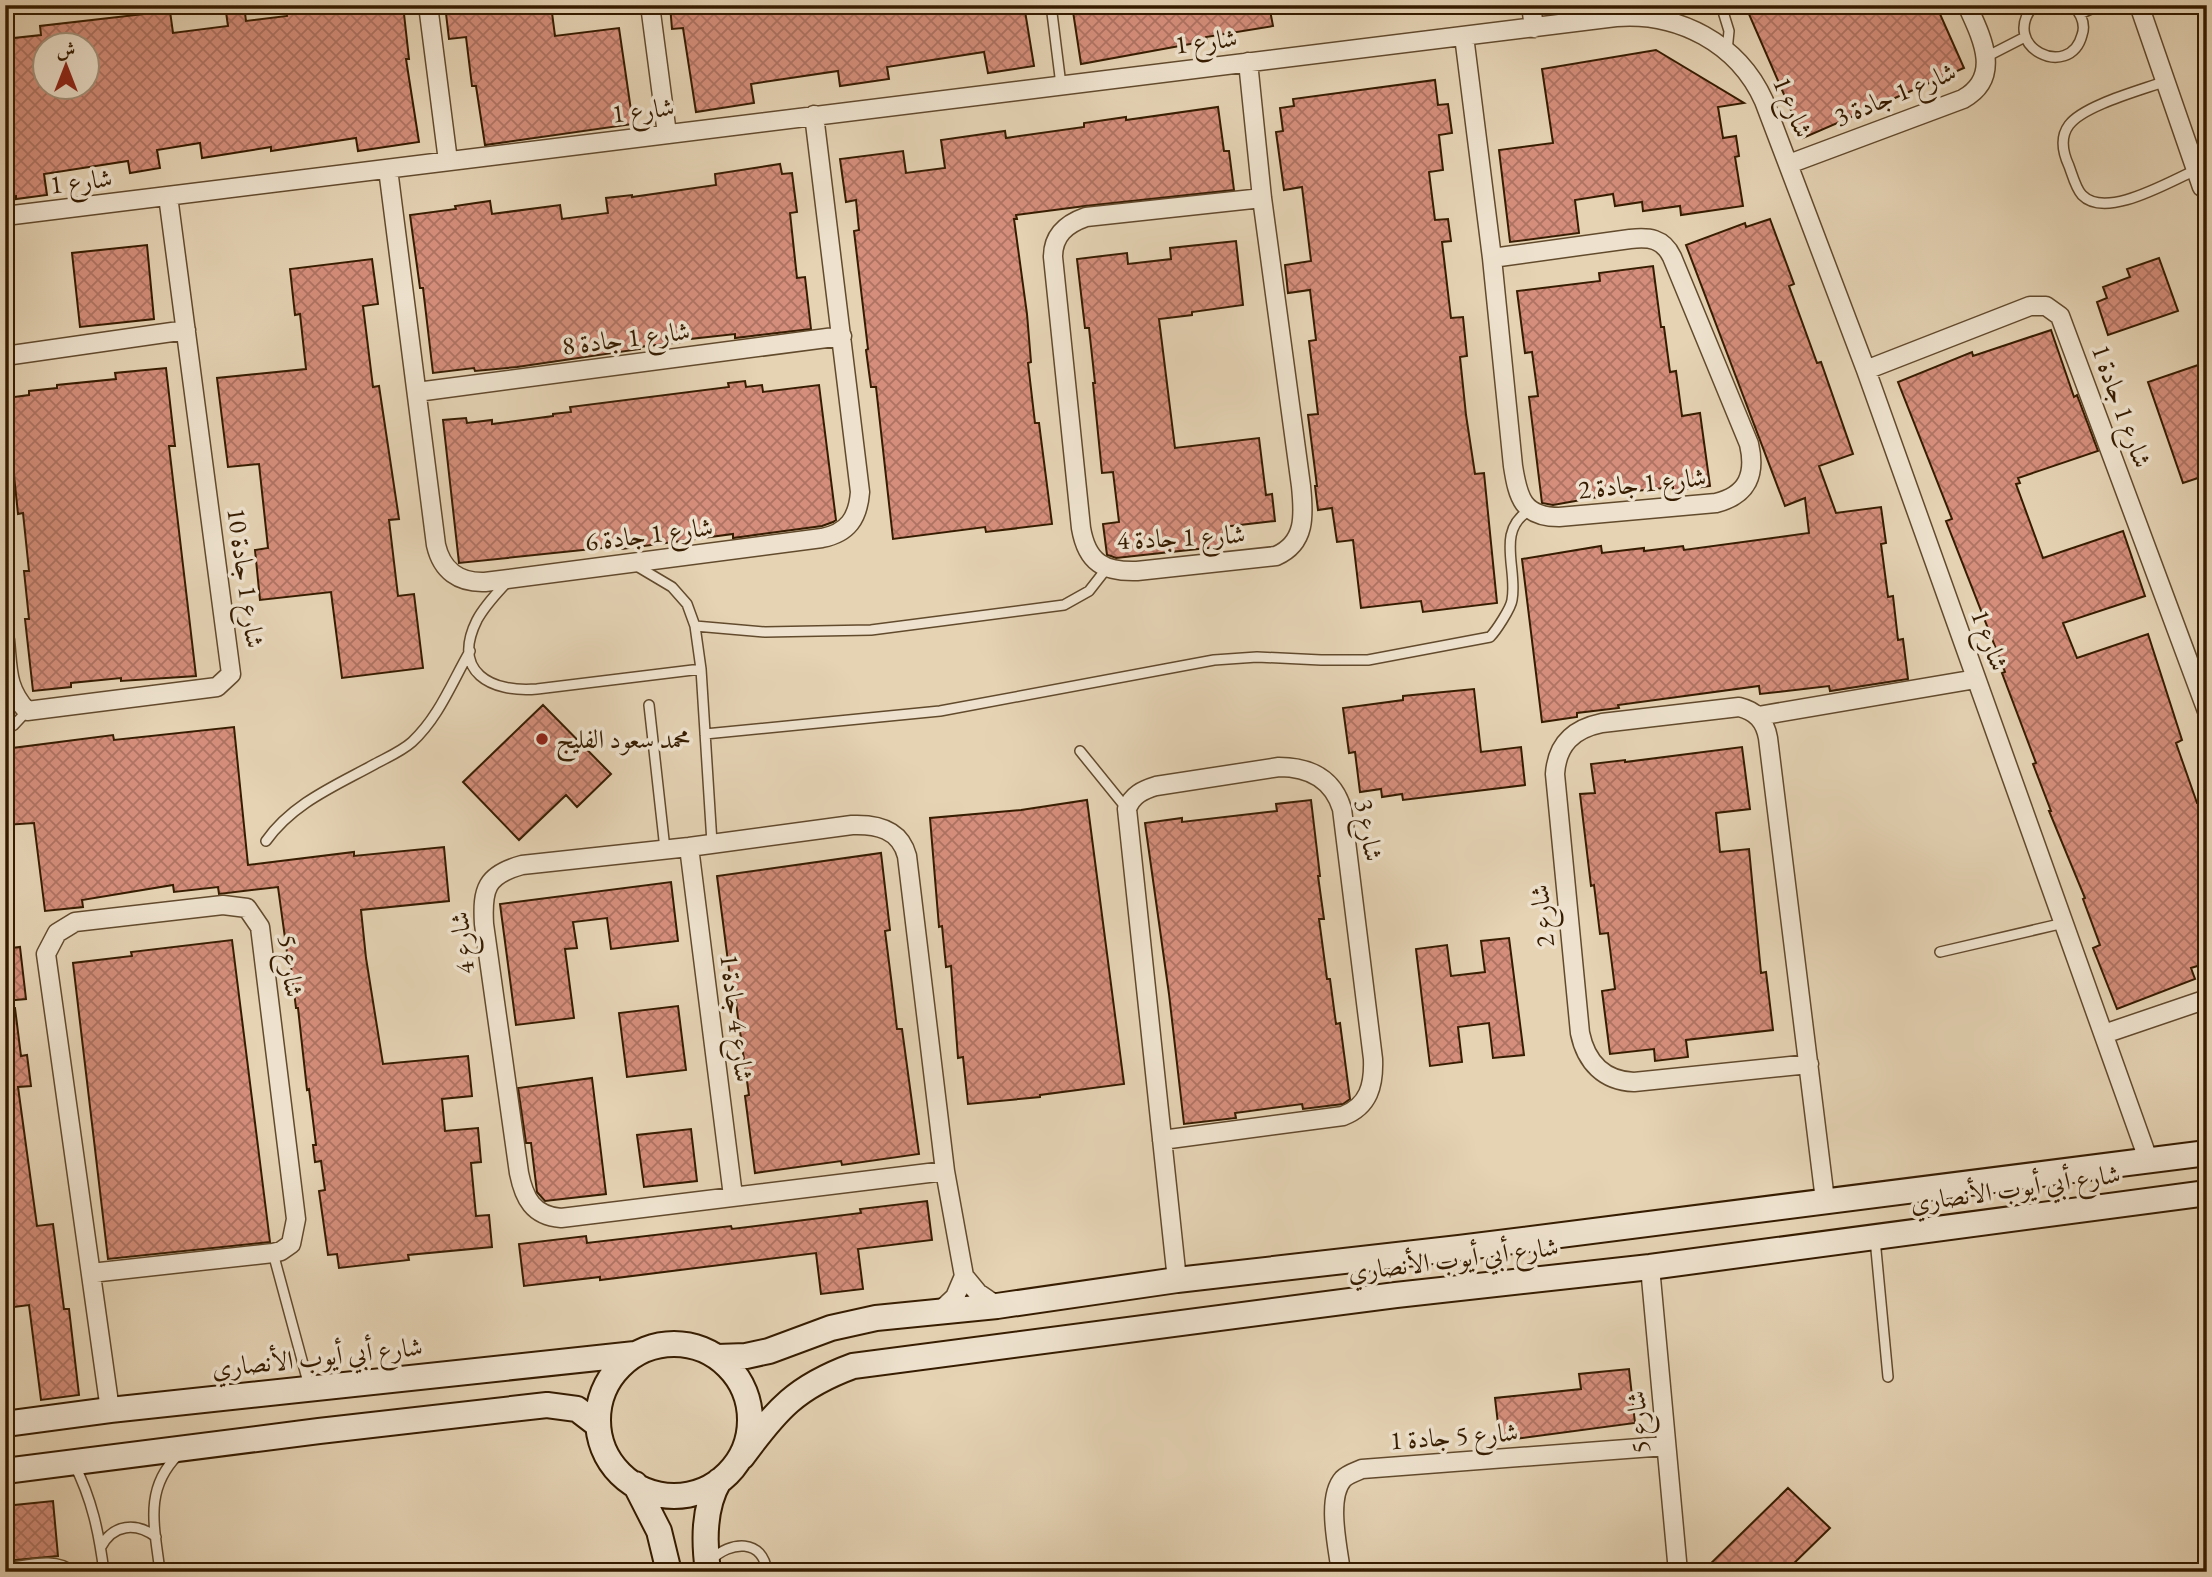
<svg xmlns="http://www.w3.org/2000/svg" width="2212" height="1577" font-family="'EB Garamond',Amiri,serif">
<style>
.building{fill:url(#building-cross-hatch);stroke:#361c00;stroke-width:2;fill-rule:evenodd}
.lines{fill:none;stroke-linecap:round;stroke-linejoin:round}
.lane-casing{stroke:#624a2d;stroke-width:12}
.street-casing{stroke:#624a2d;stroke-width:21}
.secondary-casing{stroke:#361c00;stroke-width:28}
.lane{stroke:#eee2ce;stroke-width:9}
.street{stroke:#eee2ce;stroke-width:18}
.secondary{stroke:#eee2ce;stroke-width:24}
.poi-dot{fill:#8f2418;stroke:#eee2ce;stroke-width:2.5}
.labels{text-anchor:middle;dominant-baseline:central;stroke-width:7;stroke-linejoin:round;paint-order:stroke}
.street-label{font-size:26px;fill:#361c00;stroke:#eee2ce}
.poi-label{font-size:26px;fill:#361c00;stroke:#eee2ce;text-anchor:start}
</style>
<defs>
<pattern id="building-cross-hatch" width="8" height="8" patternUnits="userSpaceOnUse" patternTransform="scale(1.75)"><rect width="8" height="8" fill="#d58e7b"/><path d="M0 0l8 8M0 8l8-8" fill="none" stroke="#ae7362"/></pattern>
</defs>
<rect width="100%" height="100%" fill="#e5d3b4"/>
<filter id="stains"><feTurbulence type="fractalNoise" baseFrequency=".00286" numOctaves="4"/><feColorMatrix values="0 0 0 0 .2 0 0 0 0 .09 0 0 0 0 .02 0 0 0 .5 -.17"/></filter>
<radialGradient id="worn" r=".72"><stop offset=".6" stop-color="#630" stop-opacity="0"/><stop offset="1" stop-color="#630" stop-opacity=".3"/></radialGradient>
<path class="building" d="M225 5H244L246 21 287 16 285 5H403L409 59H406L419 142 358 151 356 138 271 151V147L202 158 200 143 157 150 160 168 130 173 128 161 44 174 47 195 16 199V196L5 197V39L41 35 40 26 170 11 173 33 228 26ZM46 46H88V88H46Z
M445 5H479L480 14 526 9 525 5H551L555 36 619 28 633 124 485 145 476 86H472L466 37 449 39Z
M670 5H1024L1034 66 988 73 984 52 887 67 889 79 840 86 838 71 751 84 754 103 696 112 683 28 672 29Z
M1072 5H1269L1273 26 1206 37 1207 41 1081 64Z
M1745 5H1936L1964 68 1803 138Z
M1656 50 1744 103 1718 107 1723 138 1736 136 1739 156 1735 157 1743 206 1681 215 1680 206 1643 211 1642 202 1615 206 1613 194 1575 200 1579 233 1510 242 1499 150 1553 143 1542 69Z
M1435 80 1438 105 1448 104 1452 133 1439 135 1443 170 1429 172 1435 220 1448 219 1451 241 1442 242 1451 318 1463 317 1467 356 1460 357 1466 415 1475 474 1484 473 1497 603 1423 612 1421 601 1361 608 1353 540 1337 542 1332 508 1318 510 1315 486H1317L1308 415 1318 414 1309 341 1316 340 1310 290 1288 293 1285 265 1311 261 1302 187 1284 190 1276 132 1283 131 1280 108 1294 106 1293 99Z
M1218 107 1224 151H1229L1234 190 1085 206 1016 215 1017 219H1014L1027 314 1031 362 1028 363 1035 423H1039L1052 524 986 532 985 527 893 539 876 387H871L866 350 868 349 854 231 859 230 856 200 846 202 840 159 903 151 906 173 945 168 941 140 1005 131 1006 138 1084 127V123L1126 117V120Z
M780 164 782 174 792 173 797 212 790 213 797 278 805 277 811 329 735 338V334L681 340V342L640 347V349L517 367 475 371 474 368 433 373 423 288H420L410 215 456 209 455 206 490 201 492 214 560 205 562 219 608 213 606 198 632 195V197L716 185 715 174Z
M1770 219 1794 284 1789 286 1817 363 1821 362 1853 454 1819 466 1836 513 1881 507 1886 543 1881 544 1888 597 1893 596 1898 640 1903 639 1908 679 1830 691 1829 686 1760 694 1759 686 1618 705 1619 708 1577 713V717L1542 722 1522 559 1601 546 1602 553 1644 548V551L1683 546 1684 550 1809 533 1805 498 1785 506 1686 245 1745 223 1746 227Z
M1236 241 1243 305 1192 312V315L1159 319 1175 448 1259 438 1266 495 1272 494 1275 521 1223 527 1225 546 1116 558 1111 556 1107 555 1103 524 1119 522 1113 472 1102 473 1093 383H1095L1089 328H1085L1077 259 1127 253 1128 264 1171 259 1170 248Z
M147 245 154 319 80 327 72 253Z
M2159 258 2178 311 2108 335 2097 302 2107 298 2103 287 2130 277 2127 269Z
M372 259 378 304 363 306 373 387 379 386 399 519 389 520 398 596 414 594 423 668 342 678 331 592 260 600 255 550 268 548 259 464 228 467 217 378 306 369 300 314 295 315 290 269Z
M1653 266 1661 327H1664L1670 372 1676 371 1682 416 1700 413 1710 486 1673 491V487L1626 492 1553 505 1542 503 1529 397 1538 396 1532 352 1525 353 1517 291 1600 281 1599 273Z
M2051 330 2074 397 2077 395 2098 451 2018 478 2020 483 2016 484 2043 558 2123 531 2145 596 2063 623 2077 658 2148 634 2182 740 2176 743 2197 803 2203 802 2207 814V963L2191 968 2195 979 2117 1009 2093 948 2100 945 2083 899 2085 898 2049 811H2051L2033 764 2036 763 2002 673 2005 672 1946 521 1952 519 1898 382 1972 352 1973 356Z
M2207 362V475L2183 483 2148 382Z
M166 368 175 446H169L196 676 121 681V678L71 683V687L33 691 25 619H29L24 571H29L23 513 18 514 6 398 29 395V391L57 388V385L116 379 115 373Z
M745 381 746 387 762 385 763 392 819 385 836 520 833 522 822 526 733 538V534L622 549 621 546 459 563 443 420 466 418 467 423 492 420V424L553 416V414L571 412 570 407 729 387 728 383Z
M1474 689 1481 752 1521 747 1525 785 1403 800 1402 794 1382 797 1381 789 1360 792 1355 752 1349 753 1343 708 1403 700V696Z
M543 705 611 774 577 807 566 795 519 840 463 782Z
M234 727 248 865 354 852V856L444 847 449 901 361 910 366 958 383 1064 468 1056 472 1096 442 1099 445 1131 478 1128 481 1162 471 1163 476 1216 489 1215 492 1247 408 1255 409 1260 339 1268 337 1254 328 1255 319 1191 325 1190 321 1161 315 1162 313 1145H316L309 1089 307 1090 298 1008H296L291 967H289L278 887 219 894 218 887 174 892 173 885 82 900 83 907 45 911 34 823 5 825V749L113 735 114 740Z
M1742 747 1750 809 1716 813 1720 852 1749 849 1761 973 1766 972 1773 1030 1686 1040 1688 1057 1655 1061 1654 1049 1610 1054 1602 991 1615 989 1608 933 1600 934 1594 885 1591 886 1580 794 1595 793 1591 764 1625 760V762Z
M1087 800 1124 1084 1040 1095V1097L968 1104 963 1057 958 1058 951 966 946 967 942 926 939 927 930 818 1021 810Z
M1311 800 1320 876H1318L1324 919H1319L1327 979H1330L1336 1024 1340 1023 1350 1099 1343 1104 1303 1109 1302 1104 1235 1113 1236 1118 1184 1124 1169 994 1145 823 1182 818V822L1277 811 1276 804Z
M881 853 890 930 885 931 892 986 897 1029H902L919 1154 842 1165 841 1161 755 1173 745 1096 749 1095 735 996 728 997 726 977H730L717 876Z
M671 882 678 941 611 949 607 918 573 922 577 948 565 949 574 1018 516 1025 500 904Z
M1509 938 1524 1055 1493 1058 1489 1023 1458 1027 1462 1062 1430 1066 1416 949 1447 945 1451 976 1485 972 1481 941Z
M232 940 270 1242 108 1259 73 963 132 956 131 952Z
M20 947 26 999 5 1001V949Z
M678 1006 686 1070 627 1077 619 1013Z
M15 1008 21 1056 27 1055 31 1086 18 1087 37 1226 53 1224 64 1309H69L79 1395 41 1400 29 1305 5 1308V1009Z
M592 1078 606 1194 545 1201 537 1192 531 1143H526L518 1088Z
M691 1129 697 1181 644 1187 637 1135Z
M927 1201 932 1240 858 1249 863 1289 821 1294 816 1253 600 1280V1277L524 1286 519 1244 586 1236 587 1243 731 1226 732 1229 861 1213 860 1209Z
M1629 1369 1635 1423 1500 1441 1495 1398 1581 1389 1579 1374Z
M1788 1488 1830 1528 1785 1572H1702Z
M53 1501 58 1556 5 1561V1506Z"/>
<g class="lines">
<g class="lane-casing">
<path id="lane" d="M1051 5 1061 85
M1721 5 1729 31 1727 51
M2034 5C1998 47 2070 81 2082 35 2086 24 2081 14 2073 5
M2080 14 2100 5
M1986 57 2025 37
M2166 81C2142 90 2084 105 2069 125 2060 137 2063 153 2069 166 2072 174 2076 189 2082 195 2106 220 2170 181 2196 170
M635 565 672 587 687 604 695 626 701 669 712 843
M508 581C497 593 485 605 477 620 451 672 491 693 537 689L701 669
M695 626 765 632 871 630 1064 605 1089 591 1107 568
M649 705 665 849
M5 730 14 725 27 711
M705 734 940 711 1214 660 1257 657 1321 660H1368L1490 637C1496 631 1511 608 1512 600 1518 569 1495 530 1530 510
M1080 751 1127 809
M266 841C293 803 335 786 375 764 388 757 402 751 412 742 439 717 452 682 470 651
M1940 952 2064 923
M1875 1239 1888 1377
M273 1253 309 1386
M74 1464C92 1499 99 1533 104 1572
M101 1547C113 1524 136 1522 156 1537
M711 1560C730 1541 763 1538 767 1572
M5 1568C26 1566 56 1556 73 1572
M160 1572C155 1528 143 1490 178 1455"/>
</g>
<g class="street-casing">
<path id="street" d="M428 5 448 161
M650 5 667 134
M1531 5 1534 28
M2139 5 2202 187
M1464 36 1492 258 1513 466C1518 498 1523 517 1559 517L1716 503C1748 495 1756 474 1749 444L1672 257C1663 238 1649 237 1630 239L1492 258
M1248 62 1262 198 1301 486C1304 515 1306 543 1276 556L1137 571C1104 572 1087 563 1081 528L1053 257C1053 235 1066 224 1086 217L1262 198
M1789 164 1963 99C2003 77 1981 36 1967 5
M388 169 436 545C442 571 459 583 485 582L822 538C848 533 858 518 860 492L814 115
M5 216 1616 17C1678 12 1738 43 1764 101L1866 370 2148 1159
M5 356 186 330
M1866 370 2030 306H2046L2060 316 2207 711
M417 392 842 336
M5 640C8 670 6 688 27 711L217 687 231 674 168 196
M1758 716 1976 679
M689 847 733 1196
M2104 1034 2207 999
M1809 1064 1634 1082C1604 1081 1586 1062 1580 1033L1555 774C1557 744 1573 729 1602 723L1739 707C1756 711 1765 721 1768 738L1825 1200
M1162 1140 1343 1116C1369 1106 1374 1085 1373 1059L1342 809C1333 779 1310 767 1279 767L1156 786C1143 790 1132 795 1127 809L1177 1280
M1650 1267 1678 1572
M91 1273 273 1253 281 1251 291 1244 296 1219 260 927 247 908 223 905 75 922 57 933 46 954 110 1410
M964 1276 978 1293 997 1306
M939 1312 955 1297 964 1276 945 1171 907 856C900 829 877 824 852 825L689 847 522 865C486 875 482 889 484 924L519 1173C524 1198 533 1216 561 1218L945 1171
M1341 1572C1338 1548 1326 1498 1343 1479 1348 1474 1355 1472 1362 1469L1666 1446"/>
</g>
<g class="secondary-casing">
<path id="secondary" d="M598 1420a76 76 0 1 1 152 0a76 76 0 1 1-152 0Z
M717 1357 746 1356 769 1351 831 1328 876 1318 997 1306 1177 1280 1459 1248 2207 1153
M5 1424 110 1410 635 1354
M742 1457C777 1409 796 1387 853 1366L1396 1295 1650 1267 2207 1193
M5 1471 319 1431 547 1405 577 1409 598 1425
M635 1484 659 1531 669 1572
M708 1572C704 1542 703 1508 719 1481"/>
</g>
<use href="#lane" class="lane"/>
<use href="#street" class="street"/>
<use href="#secondary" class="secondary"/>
</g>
<circle class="poi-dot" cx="542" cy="739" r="7"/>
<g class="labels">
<g class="street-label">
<text transform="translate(1206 41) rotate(-7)">شارع 1</text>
<text transform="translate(1895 94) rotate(-22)">شارع 1 جادة 3</text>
<text transform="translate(1793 107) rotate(67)">شارع 1</text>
<text transform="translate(643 110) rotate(-7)">شارع 1</text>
<text transform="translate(81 181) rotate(-7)">شارع 1</text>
<text transform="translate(626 338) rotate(-7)">شارع 1 جادة 8</text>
<text transform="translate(2122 406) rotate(70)">شارع 1 جادة 1</text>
<text transform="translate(1642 483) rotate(-6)">شارع 1 جادة 2</text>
<text transform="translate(649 534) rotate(-7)">شارع 1 جادة 6</text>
<text transform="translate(1181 537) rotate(-3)">شارع 1 جادة 4</text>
<text transform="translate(246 578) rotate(82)">شارع 1 جادة 10</text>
<text transform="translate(1990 640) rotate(70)">شارع 1</text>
<text transform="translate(1369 830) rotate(80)">شارع 3</text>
<text transform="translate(1542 916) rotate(-96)">شارع 2</text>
<text transform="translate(462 943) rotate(-96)">شارع 4</text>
<text transform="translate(291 966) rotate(83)">شارع 5</text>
<text transform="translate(737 1018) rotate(83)">شارع 4 جادة 1</text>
<text transform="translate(2015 1188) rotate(-8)">شارع أبي أيوب الأنصاري</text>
<text transform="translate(1453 1259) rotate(-7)">شارع أبي أيوب الأنصاري</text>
<text transform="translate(317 1357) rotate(-6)">شارع أبي أيوب الأنصاري</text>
<text transform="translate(1638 1422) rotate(-95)">شارع 5</text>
<text transform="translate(1454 1436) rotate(-4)">شارع 5 جادة 1</text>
</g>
<g class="poi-label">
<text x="556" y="739">محمد سعود الفليج</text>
</g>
</g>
<rect width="2212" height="1577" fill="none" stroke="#e5d3b4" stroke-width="28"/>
<rect x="7" y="7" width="2198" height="1563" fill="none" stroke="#361c00" stroke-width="3.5"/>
<rect x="14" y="14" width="2184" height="1549" fill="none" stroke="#361c00" stroke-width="2"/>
<g transform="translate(66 66)"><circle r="33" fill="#eee2ce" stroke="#a4937c" stroke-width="2"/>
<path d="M0-5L12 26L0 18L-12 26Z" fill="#8f2418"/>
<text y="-10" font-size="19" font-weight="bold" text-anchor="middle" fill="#361c00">ش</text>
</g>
<rect width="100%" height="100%" filter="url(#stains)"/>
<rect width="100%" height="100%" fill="url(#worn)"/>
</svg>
